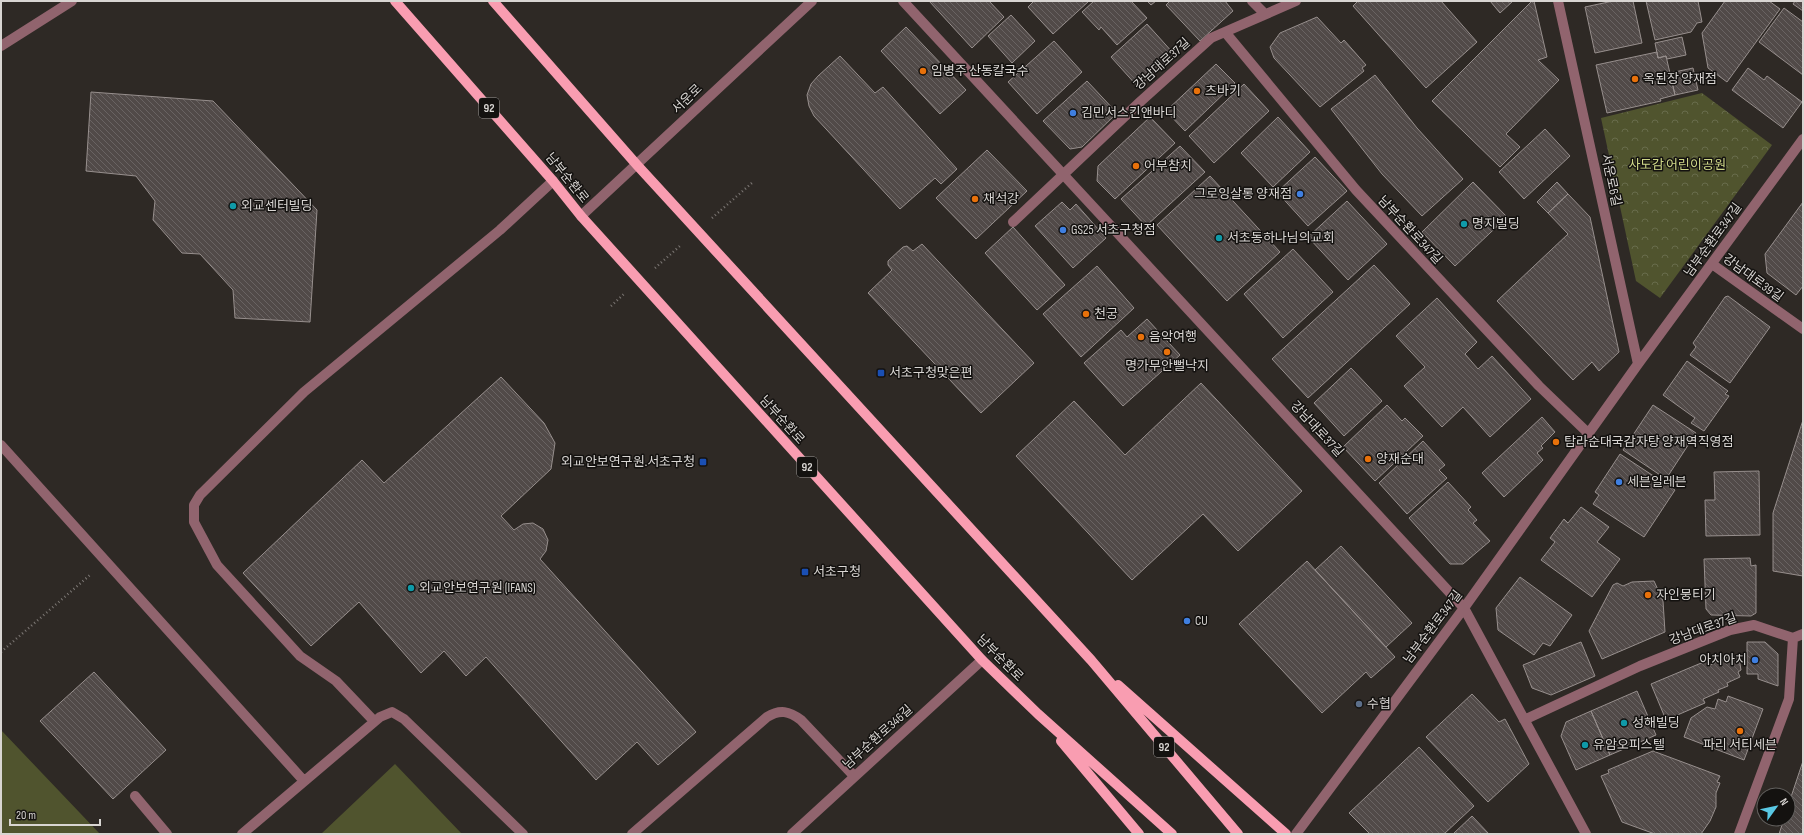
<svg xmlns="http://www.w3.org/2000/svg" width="1804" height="835" font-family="'Sofia Sans Condensed','Noto Sans KR',sans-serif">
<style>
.green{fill:#50542e}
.park{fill:url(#park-crowns)}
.building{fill:url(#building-back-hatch);stroke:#978f8d}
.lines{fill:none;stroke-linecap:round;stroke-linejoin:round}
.path{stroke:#7d7875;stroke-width:2.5;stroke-dasharray:1 3;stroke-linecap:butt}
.minor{stroke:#91646e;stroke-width:10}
.major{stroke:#f99db1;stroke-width:10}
.food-dot{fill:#e8710a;stroke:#141210;stroke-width:1.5}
.shop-dot{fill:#3f7fe0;stroke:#141210;stroke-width:1.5}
.culture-dot{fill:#0f9aa8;stroke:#141210;stroke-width:1.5}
.transit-dot{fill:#1a4fb4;stroke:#141210;stroke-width:1.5}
.service-dot{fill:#5c6f8a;stroke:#141210;stroke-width:1.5}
.labels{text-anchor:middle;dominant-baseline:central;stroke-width:3;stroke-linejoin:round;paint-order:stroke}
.shield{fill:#141210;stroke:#9d9a98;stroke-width:1}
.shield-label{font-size:12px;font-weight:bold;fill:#d8d5d2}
.street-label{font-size:13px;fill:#d8d5d2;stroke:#141210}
.poi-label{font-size:13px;fill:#d8d5d2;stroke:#141210;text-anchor:start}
.park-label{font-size:13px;fill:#cfd888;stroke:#141210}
</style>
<defs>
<pattern id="park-crowns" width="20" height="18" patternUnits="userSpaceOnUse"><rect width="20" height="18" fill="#50542e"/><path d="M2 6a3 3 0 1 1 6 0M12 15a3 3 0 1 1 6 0" fill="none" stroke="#686c4b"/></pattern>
<pattern id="building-back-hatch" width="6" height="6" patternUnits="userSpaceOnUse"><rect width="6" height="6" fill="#514a48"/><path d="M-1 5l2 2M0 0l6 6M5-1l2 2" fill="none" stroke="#696362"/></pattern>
</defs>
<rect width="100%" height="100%" fill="#2e2925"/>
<path class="green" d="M1 730 100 834H1Z
M395 764 462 834H321Z"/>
<path class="park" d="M1702 93 1772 145 1660 298 1636 281 1601 118Z"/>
<path class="building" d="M929 1H989L1004 17 972 48Z
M1034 1H1089L1053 34 1028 7Z
M1094 1H1131L1147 18 1117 45 1101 27 1099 30 1082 12Z
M1147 1H1156L1151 5Z
M1170 1H1225L1233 11 1200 41 1166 5Z
M1358 1H1441L1477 42 1426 88 1353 6Z
M1490 1H1513L1500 13Z
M1532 1H1534L1547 57 1538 60 1559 80 1506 134 1520 147 1500 167 1432 101Z
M1613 1H1633L1642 43 1595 53 1585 7Z
M1646 1H1698L1702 22 1697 23 1691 32 1655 40Z
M1725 1H1769L1780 9 1727 82 1708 68 1702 33Z
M1795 1H1803V11L1793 4Z
M1784 8 1803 22V75L1759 42Z
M1011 15 1035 41 1012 63 988 36Z
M1317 17 1341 43 1344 40 1366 65 1362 68 1364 71 1320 107 1274 58 1270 47 1280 33Z
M1147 24 1174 54 1138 87 1111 57Z
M906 27 966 90 940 114 881 51Z
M1682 37 1686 55 1667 59 1666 56 1658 58 1655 43Z
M1054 41 1082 72 1037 114 1008 82Z
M1657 52 1658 58 1666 56 1675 95 1660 99 1661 101 1607 113 1596 65Z
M840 56 875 93 883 87 957 169 941 184 935 178 900 209 814 116 809 106 807 95 811 84 818 76Z
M1216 64 1235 83 1185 131 1166 111Z
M1693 68 1698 90 1675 95 1670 73Z
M1748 68 1764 80 1767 76 1802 102 1783 128 1732 90Z
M1375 75 1417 128 1463 179 1422 216 1382 174 1331 109Z
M1087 81 1117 113 1082 147 1070 149 1043 121Z
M1244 84 1269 111 1214 163 1189 136Z
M91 92 213 101 317 210 310 322 235 318 233 290 200 254 182 253 153 220 155 201 136 176 86 171Z
M1150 117 1175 143 1115 199 1097 181 1098 166Z
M1278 117 1310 152 1273 187 1241 153Z
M1545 129 1570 156 1524 199 1499 172Z
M1180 146 1205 172 1146 226 1121 199Z
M987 150 1027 191 976 239 936 198Z
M1315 157 1347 191 1308 226 1277 192Z
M1210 176 1280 252 1227 301 1157 225Z
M1473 182 1507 217 1455 266 1422 232Z
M1557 182 1568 194 1548 213 1537 202Z
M1568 194 1590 217 1619 352 1599 371 1592 362 1573 380 1497 301 1568 234 1548 213Z
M1347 201 1387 244 1348 280 1308 237Z
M1062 202 1070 210 1076 204 1106 238 1073 268 1035 226Z
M1803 202V286L1796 295 1767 273 1765 254Z
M1013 227 1065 285 1037 310 985 253Z
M922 244 1034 363 981 413 868 293 892 270 888 265V261L903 247 907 246 913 251Z
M1293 249 1333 292 1283 338 1244 294Z
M1374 265 1410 304 1308 398 1272 359Z
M1097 266 1134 308 1081 357 1043 314Z
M1728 296 1770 327 1730 383 1690 355 1696 347 1693 343 1725 297Z
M1437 298 1477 342 1465 354 1478 369 1492 356 1531 399 1490 437 1463 407 1442 427 1404 386 1425 367 1396 336Z
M1147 319 1180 355 1123 406 1084 363 1121 330 1127 337Z
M1687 361 1728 391 1725 394 1729 396 1704 431 1691 423 1695 418 1663 395Z
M1351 368 1382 401 1344 436 1314 403Z
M501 377 544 423 555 443 551 469 501 516 514 530 523 524 533 523 543 529 548 540 546 551 540 559 696 732 658 765 637 742 596 780 486 657 466 676 444 651 421 673 359 602 311 646 243 573 362 460 384 483Z
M1201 383 1302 491 1238 551 1203 514 1132 580 1016 456 1074 401 1125 455Z
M1387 405 1402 421 1405 418 1423 436 1375 481 1343 447Z
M1653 405 1696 433 1666 479 1623 450Z
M1542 417 1555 432 1541 446 1543 448 1537 453 1543 460 1504 497 1482 473Z
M1803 420V576L1773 571V513Z
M1423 441 1445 465 1439 470 1447 478 1407 514 1379 483Z
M1620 454 1675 490 1644 537 1593 504 1599 495 1595 492Z
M1759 471 1760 535 1706 536 1705 500H1715L1714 472Z
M1448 482 1471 507 1468 510 1477 520 1473 523 1490 541 1463 564H1450L1409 518Z
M1581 507 1609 527 1597 542 1620 559 1592 597 1541 560 1555 542 1550 538 1564 519 1568 523Z
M1341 546 1412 623 1386 647 1315 570Z
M1750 558 1751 566 1756 565V613L1751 616 1711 615 1706 609 1704 559Z
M1307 561 1395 657 1371 678 1366 672 1322 713 1239 624Z
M1520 577 1572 615 1550 646 1543 643 1534 655 1498 630 1496 608Z
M1654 581 1663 601 1665 632 1602 659 1589 631 1613 585 1617 583 1623 586 1632 582Z
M1581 642 1595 676 1551 695 1532 688 1523 665Z
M1747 642H1765L1778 654V686L1758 679V674H1747Z
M1730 656 1739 658 1741 670 1738 672 1740 677 1727 683 1728 686 1718 690 1719 692 1703 699 1705 703 1666 720 1651 684 1706 661 1708 666Z
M94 672 166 750 113 799 40 721Z
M1637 691 1656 735 1610 755 1591 711Z
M1472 694 1499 722 1505 719 1529 764 1488 802 1426 737Z
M1728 696 1763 709 1744 760 1684 737 1691 718 1707 707 1715 709 1718 699 1726 702Z
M1591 711 1610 755 1576 770 1561 736 1566 722Z
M1419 747 1474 806 1444 834H1370L1349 813Z
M1653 751 1720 776 1717 782 1720 783 1716 793V807L1710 821 1701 834H1655L1622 822 1601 776 1609 773 1608 770Z
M1803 761V834H1779L1784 819H1788V806Z
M1472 816 1489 834H1453Z"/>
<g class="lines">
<path class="path" d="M712 218 753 182
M655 268 681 245
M611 306 624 294
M1 652 90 575"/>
<path class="minor" d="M903 1 1464 608 1586 834
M1252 1 1265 14
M1558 1 1638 364
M1225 32 1356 190 1539 386 1589 434
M1 46 72 1
M581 216 812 1
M1013 222 1141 101 1211 38 1296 1
M1712 264 1803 329
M1 445 304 781
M1793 638 1803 634
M1524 720 1640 666 1730 630 1754 625 1793 638 1789 699 1739 834
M374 721 336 681 300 656 217 565 194 522V505L200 495 304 392 500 230 553 181
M135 796 167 834
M242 834 380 717 392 712 404 719 523 834
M632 834 767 717C780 709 789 711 801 720L854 776
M792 834 982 660
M1296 834 1464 608 1638 364 1803 139"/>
<path class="major" d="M395 1 553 181 581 216 982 660 1038 714 1172 834
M493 1 637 165 1091 660 1238 834
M1118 685 1286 834
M1061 741 1139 834"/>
</g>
<g class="food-dot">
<circle cx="923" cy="71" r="4"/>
<circle cx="1635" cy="79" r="4"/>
<circle cx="1197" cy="91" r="4"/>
<circle cx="1136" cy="166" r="4"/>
<circle cx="975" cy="199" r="4"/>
<circle cx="1086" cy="314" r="4"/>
<circle cx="1141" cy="337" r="4"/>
<circle cx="1167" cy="352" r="4"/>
<circle cx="1556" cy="442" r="4"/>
<circle cx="1368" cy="459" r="4"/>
<circle cx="1648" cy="595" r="4"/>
<circle cx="1740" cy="731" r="4"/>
</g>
<g class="shop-dot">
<circle cx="1073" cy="113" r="4"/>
<circle cx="1300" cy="194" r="4"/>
<circle cx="1063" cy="230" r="4"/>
<circle cx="1619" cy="482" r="4"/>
<circle cx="1187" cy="621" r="4"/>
<circle cx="1755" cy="660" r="4"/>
</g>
<g class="culture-dot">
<circle cx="233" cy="206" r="4"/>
<circle cx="1464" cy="224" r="4"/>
<circle cx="1219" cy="238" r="4"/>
<circle cx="411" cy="588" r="4"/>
<circle cx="1624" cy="723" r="4"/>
<circle cx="1585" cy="745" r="4"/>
</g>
<g class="transit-dot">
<rect x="877" y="369" width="8" height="8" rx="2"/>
<rect x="699" y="458" width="8" height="8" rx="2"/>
<rect x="801" y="568" width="8" height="8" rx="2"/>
</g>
<circle class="service-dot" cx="1359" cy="704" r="4"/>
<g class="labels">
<g class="shield">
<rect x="479" y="98" width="20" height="20" rx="3"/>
<rect x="797" y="457" width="20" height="20" rx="3"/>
<rect x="1154" y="737" width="20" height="20" rx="3"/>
</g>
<g class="shield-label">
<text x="489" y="108">92</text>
<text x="807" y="467">92</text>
<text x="1164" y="747">92</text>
</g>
<g class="street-label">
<text transform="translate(1162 64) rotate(-42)">강남대로37길</text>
<text transform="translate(687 99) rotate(-44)">서운로</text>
<text transform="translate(567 178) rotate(51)">남부순환로</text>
<text transform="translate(1611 180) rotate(78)">서운로6길</text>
<text transform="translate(1410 230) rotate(47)">남부순환로347길</text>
<text transform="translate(1713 240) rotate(-54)">남부순환로347길</text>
<text transform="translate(1753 278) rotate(36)">강남대로39길</text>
<text transform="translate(782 420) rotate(48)">남부순환로</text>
<text transform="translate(1317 429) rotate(47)">강남대로37길</text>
<text transform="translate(1433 627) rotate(-53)">남부순환로347길</text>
<text transform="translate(1703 629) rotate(-20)">강남대로37길</text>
<text transform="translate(1000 658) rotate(45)">남부순환로</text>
<text transform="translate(878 737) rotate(-42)">남부순환로346길</text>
</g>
<g class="poi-label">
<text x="931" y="71">임병주 산동칼국수</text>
<text x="1643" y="79">옥된장 양재점</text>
<text x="1205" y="91">츠바키</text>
<text x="1081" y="113">김민서스킨앤바디</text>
<text x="1144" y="166">어부참치</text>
<text x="1292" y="194" text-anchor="end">그로잉살롱 양재점</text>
<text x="983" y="199">채석강</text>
<text x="241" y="206">외교센터빌딩</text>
<text x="1472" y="224">명지빌딩</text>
<text x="1071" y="230">GS25 서초구청점</text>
<text x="1227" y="238">서초동하나님의교회</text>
<text x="1094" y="314">천궁</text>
<text x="1149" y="337">음악여행</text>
<text x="1167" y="366" text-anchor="middle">명가무안뻘낙지</text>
<text x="889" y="373">서초구청맞은편</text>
<text x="1564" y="442">탐라순대국감자탕 양재역직영점</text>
<text x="1376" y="459">양재순대</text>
<text x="695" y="462" text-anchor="end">외교안보연구원.서초구청</text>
<text x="1627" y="482">세븐일레븐</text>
<text x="813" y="572">서초구청</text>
<text x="419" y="588">외교안보연구원 (IFANS)</text>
<text x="1656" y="595">자인뭉티기</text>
<text x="1195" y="621">CU</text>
<text x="1747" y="660" text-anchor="end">아치아치</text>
<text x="1367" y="704">수협</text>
<text x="1632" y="723">성해빌딩</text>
<text x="1593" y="745">유암오피스텔</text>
<text x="1740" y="745" text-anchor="middle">파리 서티세븐</text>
</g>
<g class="park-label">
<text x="1677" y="165">사도감 어린이공원</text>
</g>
</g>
<rect width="1804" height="835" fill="none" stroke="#d8d5d2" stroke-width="4"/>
<g transform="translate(1776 807) rotate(57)"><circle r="19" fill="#141210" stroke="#62605e"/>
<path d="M0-3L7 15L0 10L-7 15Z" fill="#59c8e4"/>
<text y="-6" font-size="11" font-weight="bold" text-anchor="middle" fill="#d8d5d2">N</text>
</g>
<path d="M10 819v6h90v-6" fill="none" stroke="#d8d5d2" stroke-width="2"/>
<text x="16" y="819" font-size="12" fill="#d8d5d2" stroke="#141210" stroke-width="3" paint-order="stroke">20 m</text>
</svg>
